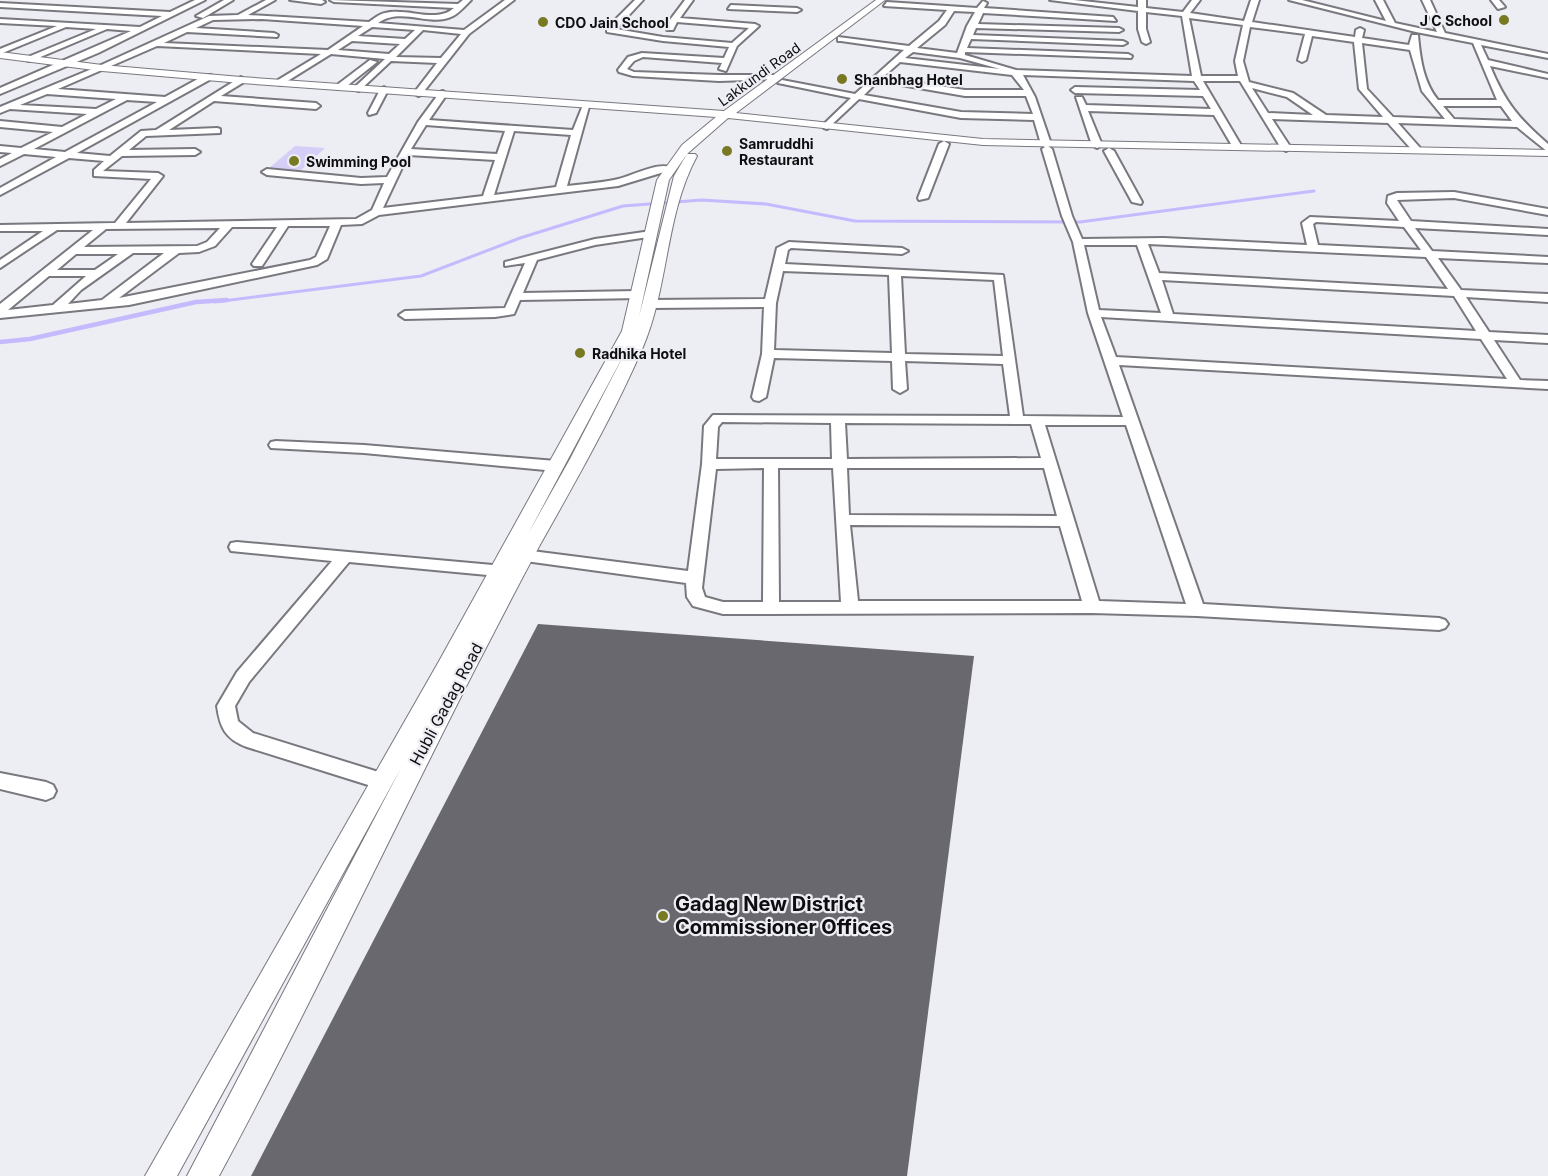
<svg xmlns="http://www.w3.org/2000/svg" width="1548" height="1176" font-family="Inter,sans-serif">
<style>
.green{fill:#d5cff8}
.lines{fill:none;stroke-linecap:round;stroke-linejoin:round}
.stream-far1{stroke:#c5bafd;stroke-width:3}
.stream{stroke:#c5bafd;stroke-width:4.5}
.building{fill:#69686f}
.minor-casing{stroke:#79787f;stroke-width:4}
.major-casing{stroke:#79787f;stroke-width:2}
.minor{fill:#fff;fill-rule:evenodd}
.major{fill:#fff;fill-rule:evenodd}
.poi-dot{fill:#777a23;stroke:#ededf4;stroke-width:2}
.labels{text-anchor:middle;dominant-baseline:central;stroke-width:4.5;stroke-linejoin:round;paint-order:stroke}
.far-poi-label{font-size:14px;font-weight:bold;fill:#0e0e11;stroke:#ededf4;text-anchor:start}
.far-street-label{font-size:14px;fill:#0e0e11;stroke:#ededf4}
.street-label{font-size:16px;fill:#0e0e11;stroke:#ededf4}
.near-poi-label{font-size:20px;font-weight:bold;fill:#0e0e11;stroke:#ededf4;text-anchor:start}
</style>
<rect width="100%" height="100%" fill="#ededf4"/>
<path class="green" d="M295 146 325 148 299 172 268 169Z"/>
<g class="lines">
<path class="stream-far1" d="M215 302 421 276 520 238 623 206 702 200 766 204 855 221 1080 222 1314 191"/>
<path class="stream" d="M0 342 30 339 196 302 227 300"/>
</g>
<path class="building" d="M538 624 974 656 907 1176H251Z"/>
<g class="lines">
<g class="minor-casing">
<path id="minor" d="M195 0H205L98 53 0 94V88L131 31 107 29 31 61H28V57L96 29 66 27 0 54V49L57 26 0 23V19L140 27 162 16 0 7V3L170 12Z
M224 0H233L203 18 196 16Z
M266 0H275L248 15 369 22C374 19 379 14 385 13 407 7 436 24 454 8L334 2 330 0 458 4 463 0H471C466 5 459 13 453 16 430 28 402 6 378 23L464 30 505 0H514L469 34 421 95 418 96 414 93 437 63 391 61 359 91 356 90V86L385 59 331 54 281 85 278 84V80L321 54 157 46 58 89 165 97 205 75H211V79L77 153 110 156 141 131 156 130 241 77 245 80 244 82 221 96 316 103 320 106 316 109 214 101 169 130 217 128 220 129V133L146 136 129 150 195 149 200 152 195 155 122 156 103 171 158 173 163 176 126 223 356 219 372 210 384 183 361 184 267 175 262 172 267 169 361 178 387 177 418 122 440 92 443 91 447 94 429 120 573 130 583 105 590 103 567 186C582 184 599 183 614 180 630 178 660 159 674 169L618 186 379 215 362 224 341 225 327 259 317 265 129 305 0 318V304L93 230H57L0 268V260L43 231H0V225L115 223 151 179 94 176V170L104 161 69 158 0 195V188L56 157 24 154 0 166V159L12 153 0 152V146L21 148 53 132 0 127V121L62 127 87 114 10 109 0 113V107L99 66 209 16 238 15ZM262 19 363 26 328 50 164 43 187 32 277 37 278 35 274 33 196 28 213 20ZM372 27 415 30 405 39 358 36ZM423 30 461 34 441 58 396 57ZM352 41 400 44 389 54 338 50ZM47 94 116 99 96 109 20 105ZM127 100 157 102 65 152 34 149ZM426 125 505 131 497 154 411 149ZM514 131 571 135 556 187 494 195ZM408 155 495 160 483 196 383 208ZM288 226H330L316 257 310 260 119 298 179 253 199 252 215 246 232 227H277L252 264 254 266H262ZM220 228 207 242 197 246 84 247 106 229ZM133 253H164L102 300 68 304 81 290ZM76 254H118L95 270H57ZM49 276H86L53 305 8 310Z
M290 0H322L325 2 321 4Z
M635 0H643L616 29 663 37 732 43 749 28 677 22 673 30H667L670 20 685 0H693L680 18 755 24 759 26 737 46 726 71 719 69 722 63 643 57 634 61 627 69 634 72 719 75H777L781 77 777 79 719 81 633 76 619 72 618 70 628 57 642 53 724 58 729 47 663 41 607 32V28Z
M1050 0H1074L1138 7V0H1146V8L1183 12 1192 0H1200L1190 13 1244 21 1251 0H1259L1252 22 1355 37 1356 30 1360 28 1364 30 1362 38 1409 45 1412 35H1418C1420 57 1423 82 1438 100H1497L1473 43 1416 32 1289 0H1302L1386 21 1375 0H1383L1395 23 1437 32 1422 0H1430L1445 33 1548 54V58L1481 45 1488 60 1548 74V78L1490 66C1505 102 1518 118 1548 144V152L1517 127 1398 123 1421 149 1416 152 1413 151 1388 123 1272 119 1291 148 1286 151 1281 148 1240 81H1203L1242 147 1240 149H1234L1214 115 1088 111 1102 145 1097 148 1092 145 1076 97H1082L1086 105 1211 109 1203 96 1075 93 1071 90 1075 87 1200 90 1194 81 1023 75 1035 97 1051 144 1048 146 1052 149 1072 216 1082 239 1164 238 1307 245 1302 223 1310 217 1399 221 1387 203 1388 196 1397 193 1454 192 1548 209V215L1454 198 1397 200 1411 221 1548 229V235L1415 228 1432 251 1548 257V263L1438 258 1461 290 1548 294V302L1466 297 1489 332 1548 335V343L1494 340 1520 380 1548 381V389L1119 365 1203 604 1439 618 1445 620 1448 624 1445 628 1439 630 1197 616 1092 613 723 614 693 606 687 597 686 583 518 560 516 556 518 552 524 550 688 571 702 464 704 426 713 415 1010 416 1003 364 905 361 907 389 900 393 893 389 892 361 774 358 766 397 759 401 754 400 752 397 762 354 764 307 650 308 644 304 650 300 765 299 777 248 789 242 902 248 908 251 902 254 791 248 788 250 785 264 1003 275 1023 416 1123 417 1088 313 1073 242 1062 216 1042 149 1045 147 1041 144 1034 120 961 118 859 99 827 129 824 128V124L851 98 778 83 782 80 855 94 904 50 841 41H838V37L909 46 939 21 947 10 884 6 887 2 977 8 983 1 987 3 984 8 1113 17 1116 21 983 13 978 24 1119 28 1123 30 1119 32 976 28 973 35 1123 41 1127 43 1123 45 971 39 967 48 1128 54 1132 56 1131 58 965 52V55L1016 70 1192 76 1182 16 1146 12V29L1150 42 1146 44 1142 42 1138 29V11ZM954 11 975 12 967 26 957 53 917 48 945 25ZM1189 18 1243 25 1235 61 1238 76H1201ZM1250 27 1305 34 1298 60 1302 62 1306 60 1312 36 1354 42 1359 89 1383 117 1326 115 1293 93 1249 82 1243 61ZM1362 43 1410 50 1422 91 1445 119 1393 117 1367 89ZM913 52 960 58 1000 69 905 58ZM900 62 1012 75 1024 90H965L883 77ZM878 81 965 96H1026L1033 114 961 112 864 95ZM1252 88 1287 97 1313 115 1268 113ZM1443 106H1501L1512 121 1454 119ZM1316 222 1404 227 1421 250 1318 245 1313 224ZM1148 244 1426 257 1448 289 1159 273ZM1084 245H1137L1161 313 1099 310ZM783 271 889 275 892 353 774 350 776 303ZM901 276 994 280 1003 356 905 354ZM1162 280 1454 296 1476 331 1173 314ZM1101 317 1481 339 1507 379 1116 357ZM722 422 831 423 832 459H716L718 427ZM845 423 1031 424 1041 458 847 459ZM1045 425H1126L1186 604 1099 601ZM764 468 763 602H723L705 597 702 588 716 469ZM778 468H833L841 602H779ZM847 468H1044L1057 516 849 515ZM850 525 1060 526 1082 601H858Z
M1491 0H1499L1505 7 1498 9Z
M731 5 797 8 801 10 797 12 728 9Z
M370 60 377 62 343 89H337V85Z
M384 87 388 90 376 113 369 115 368 113 380 90Z
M944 141 949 144 928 198 919 200 918 198 939 144Z
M1109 148 1114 151 1142 202 1141 204 1132 202 1104 151Z
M651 231 656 234 655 236 595 245 537 260 523 293 638 291 642 292V298L520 300 514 314 495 317 405 319 399 315 405 311 505 308 525 263 505 266V262L595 239Z
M276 441 364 445 556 461 563 466 556 471 364 453 271 448 269 445 271 442Z
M237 542 504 566 506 570 504 574 498 576 349 562 249 682 235 706 238 721 253 733 388 775 391 781 388 787 381 789 247 747C225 739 220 727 217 706L237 672 332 561 231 551 229 547 231 543Z
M0 773 46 782 53 785 56 791 53 797 46 800 0 789Z"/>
</g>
<g class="major-casing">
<path id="major" d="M876 0H885L736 113 983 139 1548 150V156L983 145 728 118 687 154H695L697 156C665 215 669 286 643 347 614 414 577 479 541 543 518 585 497 627 475 669 389 838 309 1009 219 1176H187L401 768 177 1176H145L438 663 622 331 657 180 682 145 716 117 241 83 102 71 0 58V52L102 65 241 77 724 111ZM687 154 674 176 639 317 669 180ZM629 345 570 459 528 534Z"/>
</g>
<use href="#minor" class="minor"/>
<use href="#major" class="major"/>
</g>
<g class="poi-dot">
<circle cx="1504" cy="20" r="6"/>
<circle cx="543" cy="22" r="6"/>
<circle cx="842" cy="79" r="6"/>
<circle cx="727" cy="151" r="6"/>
<circle cx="294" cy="161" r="6"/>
<circle cx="580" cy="353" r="6"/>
<circle cx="663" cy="916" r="6"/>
</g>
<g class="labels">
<g class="far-poi-label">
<text x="1492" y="20" text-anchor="end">J C School</text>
<text x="555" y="22">CDO Jain School</text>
<text x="854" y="79">Shanbhag Hotel</text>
<text x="739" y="143">Samruddhi<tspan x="739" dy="16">Restaurant</tspan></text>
<text x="306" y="161">Swimming Pool</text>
<text x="592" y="353">Radhika Hotel</text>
</g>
<g class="far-street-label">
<text transform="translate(759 74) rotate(-36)">Lakkundi Road</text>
</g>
<g class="street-label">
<text transform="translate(446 704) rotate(-62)">Hubli Gadag Road</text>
</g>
<g class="near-poi-label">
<text x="675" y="904">Gadag New District<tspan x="675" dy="23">Commissioner Offices</tspan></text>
</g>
</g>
</svg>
